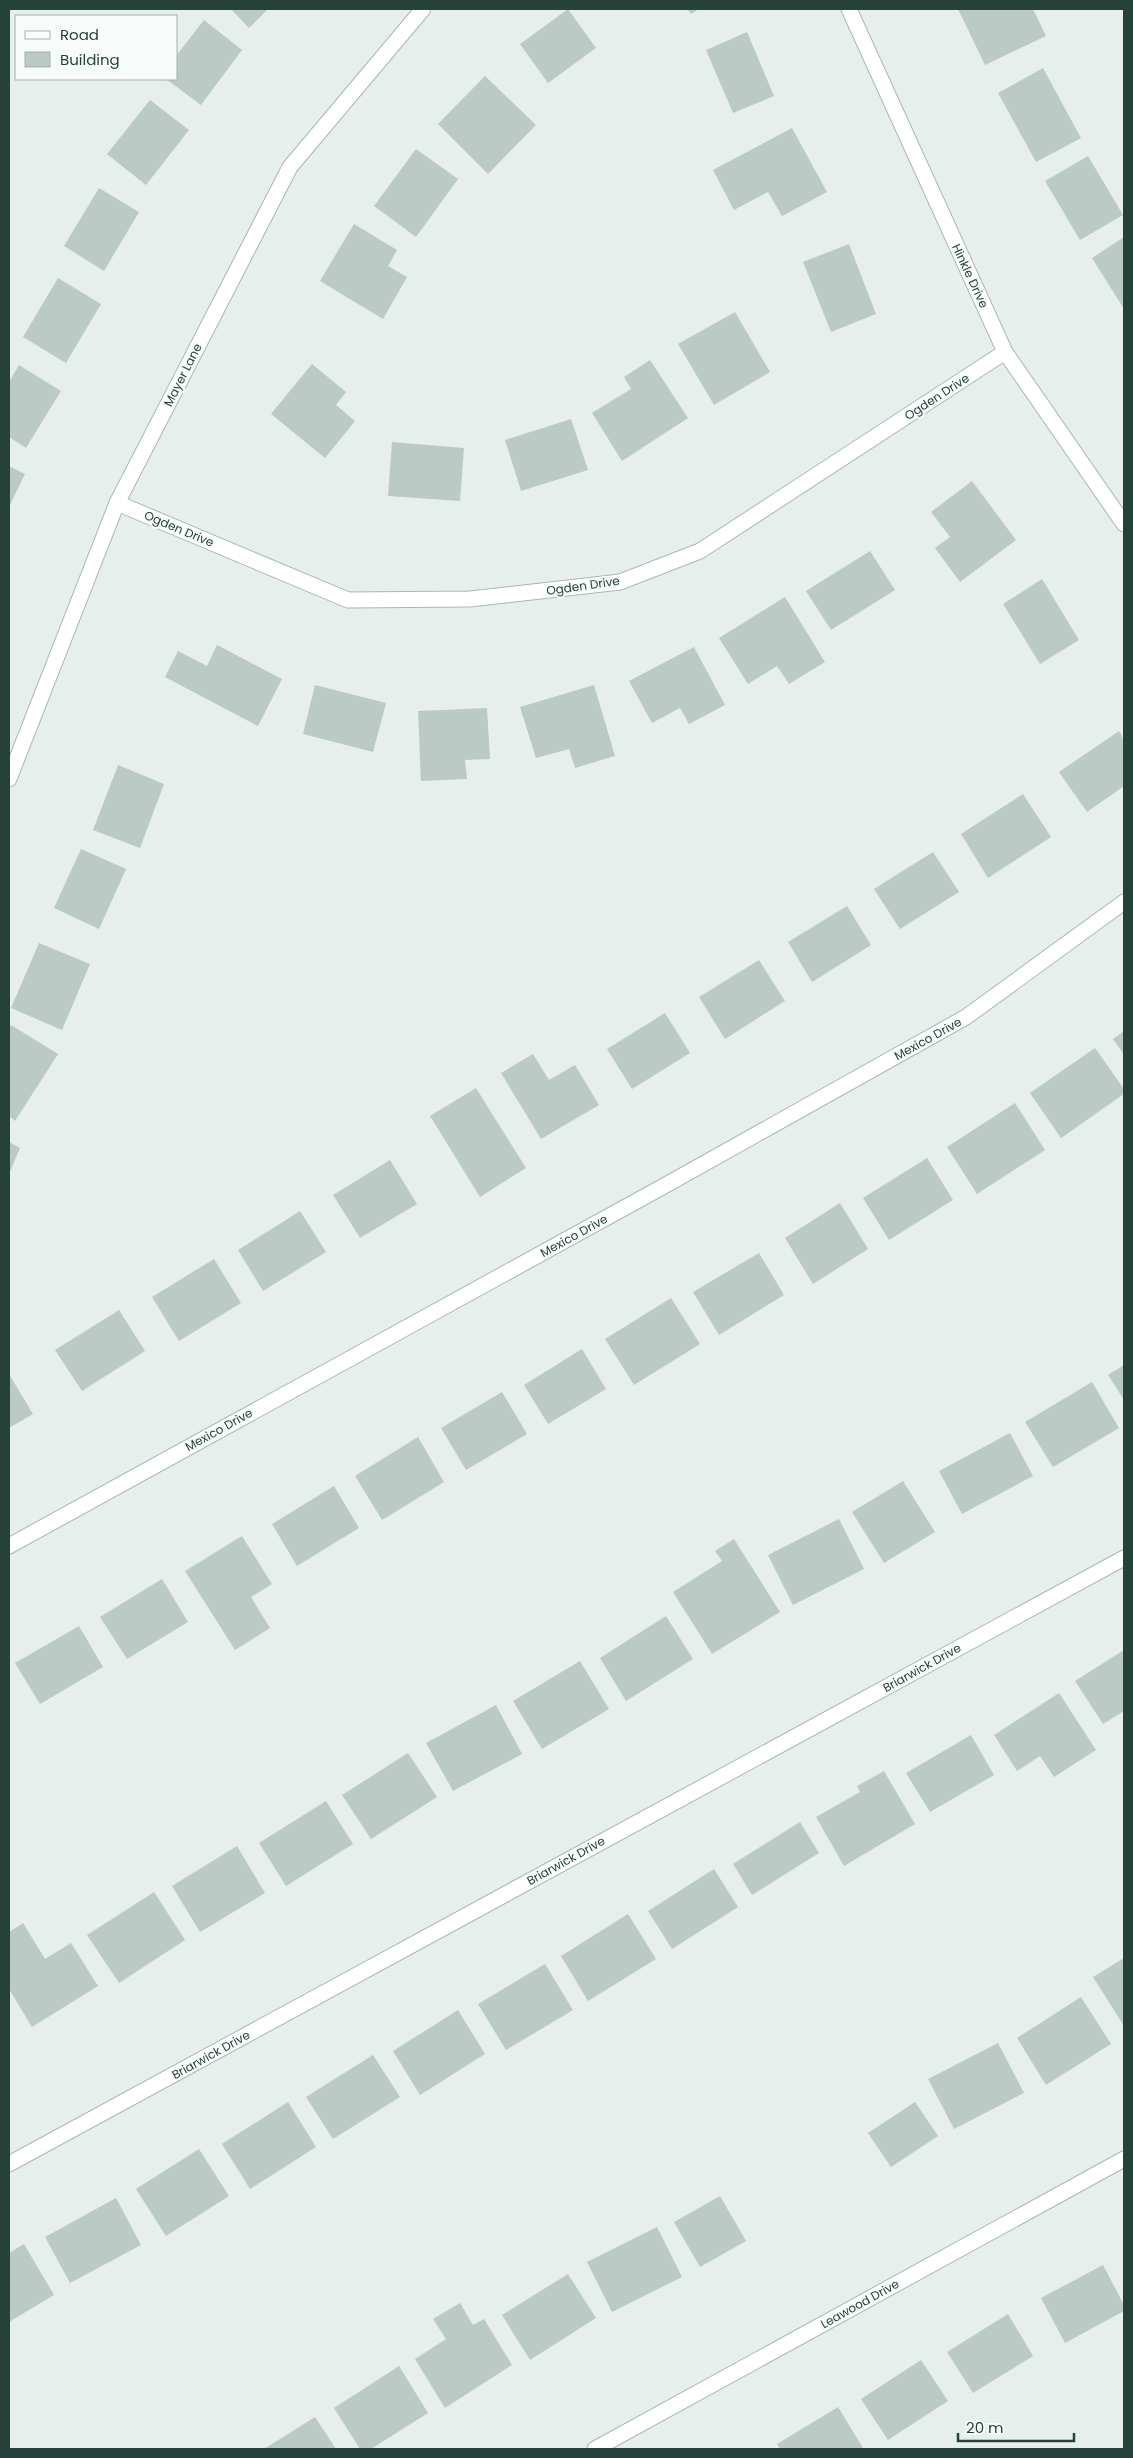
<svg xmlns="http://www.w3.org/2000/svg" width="1133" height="2458" viewBox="0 0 1133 2458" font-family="Poppins,sans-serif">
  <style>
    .building { fill: #bbcac4 }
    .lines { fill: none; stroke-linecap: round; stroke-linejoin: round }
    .minor-casing { stroke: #a8b8b2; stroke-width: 17 }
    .minor { stroke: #fff; stroke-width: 15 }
    .labels { text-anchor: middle; stroke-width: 4; stroke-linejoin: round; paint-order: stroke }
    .street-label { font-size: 12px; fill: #24423a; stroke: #f7fbf9 }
  </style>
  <rect width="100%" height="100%" fill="#e6efeb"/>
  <g class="building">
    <polygon points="231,9 268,9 249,28"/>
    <polygon points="568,9 596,48 548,83 520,44"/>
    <polygon points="687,9 699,9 691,14"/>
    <polygon points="958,9 1033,9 1046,36 985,65"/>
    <polygon points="204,20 242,50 201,105 166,79 176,79 176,56"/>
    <polygon points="747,32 774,96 733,113 706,50"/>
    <polygon points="1043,68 1081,138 1036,162 998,93"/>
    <polygon points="485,76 536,125 488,174 438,124"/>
    <polygon points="150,100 189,130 146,185 107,154"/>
    <polygon points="792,128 827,192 782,216 768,192 734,210 713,170"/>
    <polygon points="416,149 458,179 416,237 374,206"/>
    <polygon points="1088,156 1123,215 1080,240 1045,181"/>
    <polygon points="99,188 139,212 104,271 64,246"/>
    <polygon points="354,224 397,250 388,266 407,277 383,319 320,281"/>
    <polygon points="1124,237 1124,309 1092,258"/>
    <polygon points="849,244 876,314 831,332 803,262"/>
    <polygon points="58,278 101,304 66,363 23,337"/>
    <polygon points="735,312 770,372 714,405 678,344"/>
    <polygon points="650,360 688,418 622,461 592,413 631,389 624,377"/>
    <polygon points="312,364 346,392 336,405 355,421 325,458 271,414"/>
    <polygon points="19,365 61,391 26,448 9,437 9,382"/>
    <polygon points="571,419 588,470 521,491 505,440"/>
    <polygon points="392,442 464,448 460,501 388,496"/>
    <polygon points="9,466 25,474 9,507"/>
    <polygon points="972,481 1016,540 960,582 935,548 950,537 931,512"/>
    <polygon points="870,551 895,590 831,630 806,591"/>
    <polygon points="1042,579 1079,640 1040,664 1003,604"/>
    <polygon points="785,597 825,662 789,684 777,666 748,684 719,638"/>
    <polygon points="217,645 282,679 258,726 165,677 178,651 207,666"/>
    <polygon points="694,647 725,705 689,724 680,708 652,723 629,681"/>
    <polygon points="315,685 386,703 373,752 303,734"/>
    <polygon points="594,685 615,756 575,768 569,749 536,758 520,707"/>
    <polygon points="487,708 490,759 465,760 467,779 421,781 418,711"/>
    <polygon points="1119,731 1124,740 1124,786 1087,812 1059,772"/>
    <polygon points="118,765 164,784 140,848 93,830"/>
    <polygon points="1023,794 1051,837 988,878 961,834"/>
    <polygon points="81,849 126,869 99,929 54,908"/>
    <polygon points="933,852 959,892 900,929 874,889"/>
    <polygon points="847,906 871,945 812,982 788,942"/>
    <polygon points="39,943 90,964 62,1030 11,1008"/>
    <polygon points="759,960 785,1001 725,1039 699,997"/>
    <polygon points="665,1013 690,1053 632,1089 607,1049"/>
    <polygon points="11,1025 58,1054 15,1121 9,1116 9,1029"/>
    <polygon points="1124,1031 1124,1055 1113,1039"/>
    <polygon points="1095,1048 1124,1089 1124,1094 1061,1138 1030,1093"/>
    <polygon points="533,1054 549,1080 575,1065 599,1105 541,1139 501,1073"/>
    <polygon points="476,1088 526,1168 480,1197 430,1116"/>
    <polygon points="1015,1103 1045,1150 977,1194 947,1147"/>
    <polygon points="9,1142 20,1148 9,1174"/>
    <polygon points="927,1158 953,1200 889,1240 863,1198"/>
    <polygon points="390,1160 417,1204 360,1238 333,1195"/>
    <polygon points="840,1203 868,1249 813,1284 785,1238"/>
    <polygon points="300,1211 326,1252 263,1291 238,1250"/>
    <polygon points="759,1253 784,1295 719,1335 693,1292"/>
    <polygon points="214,1259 241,1303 179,1341 152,1297"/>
    <polygon points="671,1298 700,1344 634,1385 605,1339"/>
    <polygon points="119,1310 145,1351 82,1391 55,1350"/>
    <polygon points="582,1349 606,1389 548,1424 524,1385"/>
    <polygon points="1124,1365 1124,1400 1108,1375"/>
    <polygon points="9,1374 33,1414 9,1428"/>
    <polygon points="1092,1382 1119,1428 1053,1467 1025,1422"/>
    <polygon points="502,1392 527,1434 466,1470 441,1428"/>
    <polygon points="1010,1433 1033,1476 962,1514 939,1471"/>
    <polygon points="418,1437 444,1482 382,1520 355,1476"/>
    <polygon points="903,1481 935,1532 884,1563 852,1512"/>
    <polygon points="334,1486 359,1528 297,1566 272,1524"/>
    <polygon points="839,1519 864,1569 793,1605 768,1555"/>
    <polygon points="242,1536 272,1584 251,1597 270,1628 235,1650 185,1571"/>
    <polygon points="734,1539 780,1612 712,1654 673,1592 722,1561 715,1551"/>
    <polygon points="162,1579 188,1622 127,1659 100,1617"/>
    <polygon points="666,1616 693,1659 626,1701 600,1658"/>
    <polygon points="79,1626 103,1667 40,1704 15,1663"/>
    <polygon points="1124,1650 1124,1711 1103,1724 1075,1681"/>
    <polygon points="580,1661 609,1709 542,1749 513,1701"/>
    <polygon points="1059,1693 1096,1750 1054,1777 1040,1756 1017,1771 994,1735"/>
    <polygon points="496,1705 522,1754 453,1791 426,1743"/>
    <polygon points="971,1735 994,1775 930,1812 906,1773"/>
    <polygon points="408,1753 437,1797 371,1839 342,1795"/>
    <polygon points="884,1771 915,1824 844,1866 816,1817 860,1792 857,1786"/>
    <polygon points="326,1801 353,1844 286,1886 259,1843"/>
    <polygon points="800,1822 819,1853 752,1895 733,1864"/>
    <polygon points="237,1846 265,1893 200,1932 172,1886"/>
    <polygon points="714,1869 738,1907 672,1949 648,1911"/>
    <polygon points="154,1892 185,1940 119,1983 87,1935"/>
    <polygon points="628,1914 656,1959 588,2001 561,1956"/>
    <polygon points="23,1923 45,1959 71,1943 98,1986 32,2027 9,1989 9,1932"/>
    <polygon points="1124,1958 1124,2026 1093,1977"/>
    <polygon points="545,1964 573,2010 506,2050 478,2004"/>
    <polygon points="1081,1997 1111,2044 1046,2085 1017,2038"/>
    <polygon points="458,2010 485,2054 420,2095 393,2051"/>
    <polygon points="998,2043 1024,2093 954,2129 928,2079"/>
    <polygon points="373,2055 400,2097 333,2139 306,2097"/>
    <polygon points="288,2102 316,2147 250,2189 222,2144"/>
    <polygon points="915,2102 938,2136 891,2167 868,2133"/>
    <polygon points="199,2149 229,2196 166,2236 136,2189"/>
    <polygon points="720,2196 746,2241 700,2267 674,2222"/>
    <polygon points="116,2198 141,2245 70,2283 45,2237"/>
    <polygon points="657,2227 682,2277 612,2312 587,2262"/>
    <polygon points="24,2244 54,2295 9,2322 9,2253"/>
    <polygon points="1103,2265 1124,2305 1124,2311 1065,2343 1041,2298"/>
    <polygon points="568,2274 596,2318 530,2360 502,2315"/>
    <polygon points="460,2303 473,2325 484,2319 512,2365 445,2408 415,2359 446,2339 433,2319"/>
    <polygon points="1008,2314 1033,2356 973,2393 947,2352"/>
    <polygon points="921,2360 948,2401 888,2440 861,2399"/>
    <polygon points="399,2366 428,2413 371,2449 360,2449 334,2408"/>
    <polygon points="838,2407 863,2448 780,2449 777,2444"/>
    <polygon points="315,2417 336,2449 264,2449"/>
  </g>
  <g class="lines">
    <g class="minor-casing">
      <g id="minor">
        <polyline points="849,9 1005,352 1124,524"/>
        <polyline points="117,503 348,600 470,599 620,582 700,551 1005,352"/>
        <polyline points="9,779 117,503 290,167 423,9"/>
        <polyline points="9,1546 664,1186 966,1017 1124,902"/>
        <polyline points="9,2164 1124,1558"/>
        <polyline points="595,2449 1124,2159"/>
      </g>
    </g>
    <use href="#minor" class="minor"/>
  </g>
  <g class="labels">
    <g class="street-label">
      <text transform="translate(970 276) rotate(65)" y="4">Hinkle Drive</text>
      <text transform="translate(183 375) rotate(-63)" y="4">Mayer Lane</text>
      <text transform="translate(937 397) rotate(-33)" y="4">Ogden Drive</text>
      <text transform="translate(179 529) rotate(23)" y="4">Ogden Drive</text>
      <text transform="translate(583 586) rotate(-8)" y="4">Ogden Drive</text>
      <text transform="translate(928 1039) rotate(-29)" y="4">Mexico Drive</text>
      <text transform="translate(574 1236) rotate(-29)" y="4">Mexico Drive</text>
      <text transform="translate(219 1430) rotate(-29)" y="4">Mexico Drive</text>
      <text transform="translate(922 1668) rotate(-29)" y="4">Briarwick Drive</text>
      <text transform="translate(566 1861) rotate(-29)" y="4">Briarwick Drive</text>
      <text transform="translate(211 2055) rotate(-29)" y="4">Briarwick Drive</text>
      <text transform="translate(860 2304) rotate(-29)" y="4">Leawood Drive</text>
    </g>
  </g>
  <rect width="1133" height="2458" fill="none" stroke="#24423a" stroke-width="20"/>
  <rect x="15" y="15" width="162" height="65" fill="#f7fbf9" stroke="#a3b1ad"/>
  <rect x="25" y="31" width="25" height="8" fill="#ffffff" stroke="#a3b1ad"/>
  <text x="60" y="40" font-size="15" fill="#24423a">Road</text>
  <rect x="25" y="52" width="25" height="15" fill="#bbcac4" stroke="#a3b1ad"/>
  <text x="60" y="65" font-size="15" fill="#24423a">Building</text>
  <path d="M958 2433v8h116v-8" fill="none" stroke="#24423a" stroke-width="2.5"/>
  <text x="966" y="2433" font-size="15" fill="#24423a" stroke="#f7fbf9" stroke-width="4" paint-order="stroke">20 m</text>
</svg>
